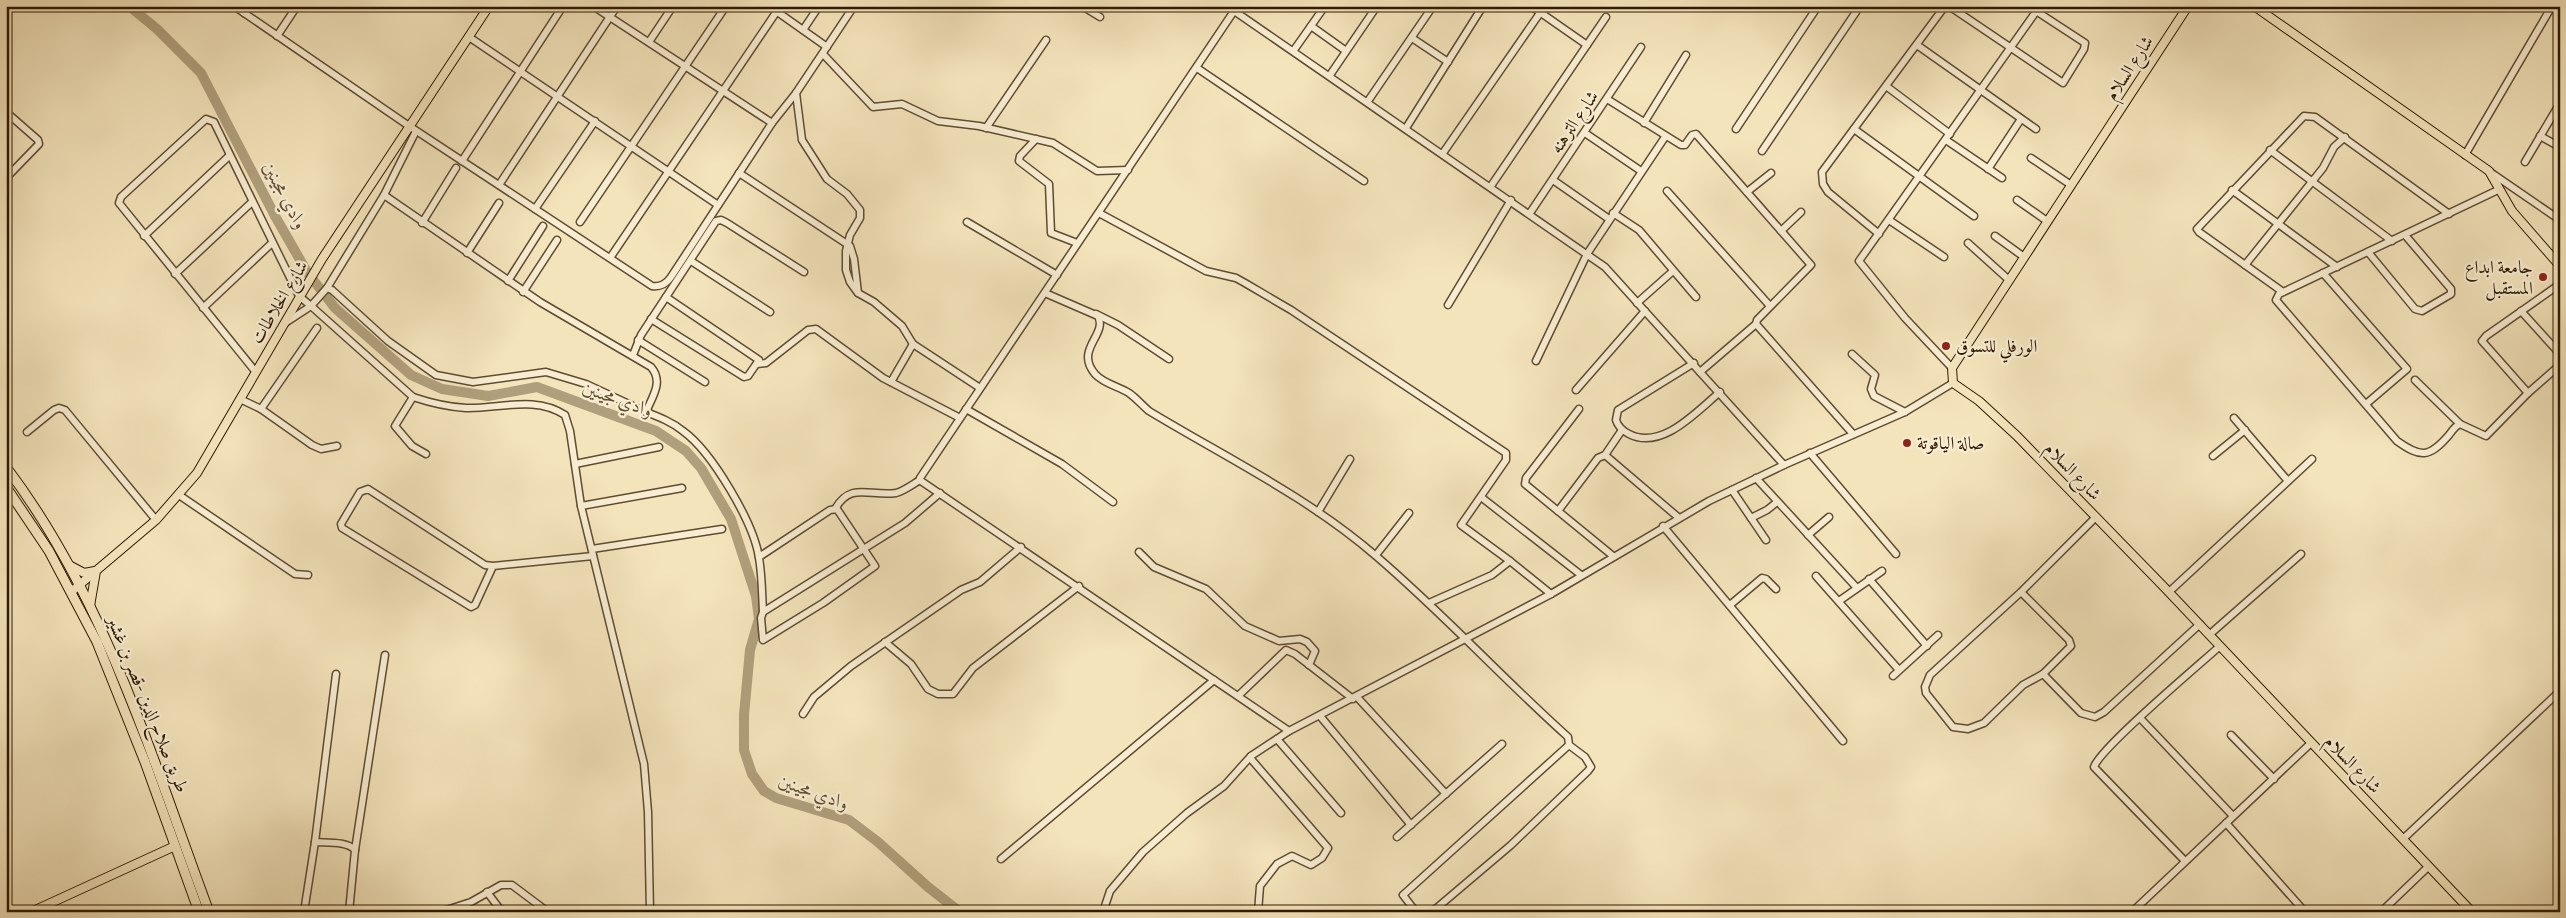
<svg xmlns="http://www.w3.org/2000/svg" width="2566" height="918" viewBox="0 0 2566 918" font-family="Alegreya,Amiri,serif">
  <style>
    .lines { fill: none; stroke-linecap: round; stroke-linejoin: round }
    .river { stroke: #b09f7c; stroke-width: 10 }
    .minor-casing { stroke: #5f4c2f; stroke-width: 9 }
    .major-casing { stroke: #2d1900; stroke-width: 10 }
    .highway-casing { stroke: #2d1900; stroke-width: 11 }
    .minor { stroke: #f8edd3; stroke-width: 6 }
    .major { stroke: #f4e4bc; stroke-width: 8 }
    .highway { stroke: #f4e4bc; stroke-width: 9 }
    .poi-dot { fill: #8f2418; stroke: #f8edd3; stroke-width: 2 }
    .labels { text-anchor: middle; stroke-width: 4.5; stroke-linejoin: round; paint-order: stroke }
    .street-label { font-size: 18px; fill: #2d1900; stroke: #f8edd3 }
    .poi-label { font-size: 18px; fill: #2d1900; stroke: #f8edd3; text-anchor: start }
    .water-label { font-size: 19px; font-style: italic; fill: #614f32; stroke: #f8edd3 }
  </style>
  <rect width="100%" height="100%" fill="#f4e4bc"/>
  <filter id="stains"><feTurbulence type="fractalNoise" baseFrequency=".004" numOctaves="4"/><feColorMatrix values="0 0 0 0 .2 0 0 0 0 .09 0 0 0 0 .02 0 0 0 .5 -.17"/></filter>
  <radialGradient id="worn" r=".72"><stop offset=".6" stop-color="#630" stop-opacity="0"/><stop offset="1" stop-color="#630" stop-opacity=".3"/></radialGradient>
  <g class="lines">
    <polyline class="river" points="129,6 157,29 201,73 275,216 307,272 335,308 411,375 442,389 488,396 537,387 656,431 686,451 701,468 731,519 756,596 759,619 750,650 744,715 744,750 752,774 764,791 776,798 849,820 878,842 928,887 960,912"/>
    <g class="minor-casing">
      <g id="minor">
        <path d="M 234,6 L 409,126 L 652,286 C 661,287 666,284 671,277 L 772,123 L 796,93 L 854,6"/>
        <polyline points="593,6 772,123"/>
        <polyline points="769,6 827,47"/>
        <polyline points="1082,6 1100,17"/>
        <polyline points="1227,6 1605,267 1784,465"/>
        <polyline points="1531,6 1587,45"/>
        <polyline points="1949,6 2063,83 2084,49 2085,43 2036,11"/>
        <polyline points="1234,11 920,478 921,481 1289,731 1551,594 1709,501 1784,465 1905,412 1953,383"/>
        <polyline points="244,13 249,6"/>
        <polyline points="1311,26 1346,51"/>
        <polyline points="803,30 819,6"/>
        <polyline points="277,36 297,6"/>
        <polyline points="469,37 718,205"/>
        <polyline points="1412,38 1448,62"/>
        <polyline points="649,42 673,6"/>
        <polyline points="1917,45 2036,129"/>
        <polyline points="1294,50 1325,6"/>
        <polyline points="823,54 873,107 902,104 938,121 979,126 1053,143 1097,171 1128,170"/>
        <polyline points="1197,68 1364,181"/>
        <polyline points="1330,75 1377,6"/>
        <polyline points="1886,86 1950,134"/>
        <polyline points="796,93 802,140 827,179 847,194 860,210 860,218 850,235 846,251 846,270 850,282 858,293 874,302 902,326 913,344 980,388"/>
        <polyline points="1607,99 1681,145 1685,145 1692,135 1696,134 1811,265 1757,320 1756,324 1700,372"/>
        <polyline points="1368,101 1433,6"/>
        <polyline points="6,112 38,140 39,144 6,178"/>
        <polyline points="1644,123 1686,55"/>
        <polyline points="986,128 1046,40"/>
        <polyline points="1406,128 1483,6"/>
        <polyline points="1736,129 1818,6"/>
        <polyline points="1854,129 1974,216"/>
        <path d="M 416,131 L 384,195 L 540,302 L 651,367 C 664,382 652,397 646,412 C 659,417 672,422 683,431 C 712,452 754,523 759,558 C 762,575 762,594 763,612 L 905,523 L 940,493"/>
        <polyline points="1585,133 1641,171"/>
        <polyline points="2540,136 2560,147"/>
        <polyline points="1036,139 1020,156 1019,161 1049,184 1051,233 1077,243"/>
        <polyline points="1946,140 2002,178"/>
        <polyline points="2270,150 2392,241"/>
        <polyline points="1762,151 1860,6"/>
        <polyline points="1443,153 1540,13"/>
        <polyline points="2465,155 2552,6"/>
        <polyline points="2031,158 2071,185"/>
        <polyline points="462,161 563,6"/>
        <polyline points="2525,162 2560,103"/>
        <polyline points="1988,169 2021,119"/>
        <polyline points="2490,172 2560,220"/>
        <polyline points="739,173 850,246 854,259 858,293"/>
        <polyline points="1553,180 1609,219"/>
        <polyline points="499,185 617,6"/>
        <polyline points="1491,186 1606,17"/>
        <polyline points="2232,190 2337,267"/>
        <path d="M 2498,190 L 2279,294 L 2276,300 L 2397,441 C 2421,458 2429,458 2449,435 C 2452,431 2455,426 2460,424 L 2486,436 L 2528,393"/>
        <polyline points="1667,191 1770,306"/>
        <polyline points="1747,192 1771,173"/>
        <polyline points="2017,200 2047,221"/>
        <polyline points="535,209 595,121"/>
        <polyline points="1099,213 1206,271 1236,278 1245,283 1291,310 1506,453 1506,460 1461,525 1510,561"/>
        <polyline points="1530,213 1641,47"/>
        <polyline points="1613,213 1639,230 1696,297"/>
        <polyline points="1889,220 1944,257"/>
        <polyline points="580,222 726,6"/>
        <polyline points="967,222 1057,275"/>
        <polyline points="422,223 456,168"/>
        <polyline points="1781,231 1801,212"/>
        <polyline points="1879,234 1828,192 1823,184 1822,172 1945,6"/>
        <polyline points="144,236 229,156"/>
        <polyline points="1995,236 2024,257"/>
        <polyline points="1968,243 2009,280"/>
        <polyline points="2368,252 2415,309 2422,311 2451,294 2451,289 2405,235"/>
        <polyline points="467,253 499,203"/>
        <polyline points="610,258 777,11"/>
        <polyline points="691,261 770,312"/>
        <polyline points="2245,265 2323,168 2334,147 2345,137"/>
        <polyline points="2323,273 2407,369 2366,404"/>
        <polyline points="175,274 252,202"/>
        <polyline points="508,281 543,226"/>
        <polyline points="2560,284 2486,336 2482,341 2528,393 2560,365"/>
        <polyline points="327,288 384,195"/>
        <polyline points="523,292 557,240"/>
        <polyline points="2283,292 2199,232 2197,229 2304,116 2315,117 2449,214"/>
        <path d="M 1045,293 L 1098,316 C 1108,335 1074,349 1095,374 C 1104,384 1118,386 1129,393 C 1136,398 1142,405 1149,411 C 1225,457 1308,497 1376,556 C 1443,613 1502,678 1568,737 L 1569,745 L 1585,757 L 1591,767 L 1588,771 L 1511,845 L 1432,912"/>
        <polyline points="1637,303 1673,271"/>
        <polyline points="1448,305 1511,200"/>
        <polyline points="203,308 272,243"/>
        <polyline points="2521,311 2560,354"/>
        <polyline points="1096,314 1118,325 1169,359"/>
        <polyline points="651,319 744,377 748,376 759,360 666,297"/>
        <path d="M 285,323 L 311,306 L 413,397 C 431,403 448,407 466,408 C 499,409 535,395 565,415 L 570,431 L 581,506 L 644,764 L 648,812 L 650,912"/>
        <polyline points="1756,324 1853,434"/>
        <polyline points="638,340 705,382"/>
        <polyline points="1852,354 1875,375 1871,389 1874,396 1905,412"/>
        <polyline points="633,355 641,335 716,221 721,220 727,223 804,272"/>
        <polyline points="1536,361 1587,254 1665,137"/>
        <path d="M 1694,363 L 1618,410 L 1616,420 C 1618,427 1623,431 1629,434 C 1662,451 1697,411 1720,392"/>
        <polyline points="757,364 766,363 808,330 816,329 883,378 960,418"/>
        <polyline points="1952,368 1905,318 1859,261 2040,6"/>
        <polyline points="255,371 119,203 121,197 206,119 214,122 299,296 311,306 327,288 332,290 388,341 436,375 473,382 546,372 586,384 646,412"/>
        <polyline points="2415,380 2460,424"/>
        <polyline points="891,382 913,344"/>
        <polyline points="1576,390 1645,311"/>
        <polyline points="413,397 395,426 412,446 426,454"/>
        <polyline points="240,399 261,409 312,445 321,449 337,446"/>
        <polyline points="261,409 317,328"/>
        <polyline points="966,409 1062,464 1113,502"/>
        <polyline points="1579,409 1526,478 1525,484 1613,556"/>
        <polyline points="2234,418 2288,481"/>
        <polyline points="27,432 54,410 59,408 65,410 156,520"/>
        <polyline points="1810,453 1896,554"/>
        <polyline points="1605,455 1679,518"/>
        <polyline points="2213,456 2245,430"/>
        <polyline points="575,464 659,447"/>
        <polyline points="1756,478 1857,588"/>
        <polyline points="1732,490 1766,540"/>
        <polyline points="179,495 295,574 308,575"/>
        <polyline points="1481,497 1581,575"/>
        <polyline points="581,506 682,488"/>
        <path d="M 835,509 C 851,481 870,497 896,493 C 904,491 913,484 920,480"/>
        <polyline points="1558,511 1598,458 1605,455 1622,430"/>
        <polyline points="1318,512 1350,459"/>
        <polyline points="1751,518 1767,510 1777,502"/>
        <polyline points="1663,526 1843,741"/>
        <polyline points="1808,535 1829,517"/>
        <polyline points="592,549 722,529"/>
        <polyline points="1139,552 1154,567 1206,589 1245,626 1279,641 1300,639 1307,642 1315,651 1309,665"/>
        <polyline points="1376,555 1409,513"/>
        <polyline points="759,557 830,510 837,509 875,566 823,603 763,640 761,618 763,612"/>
        <polyline points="493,566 475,605 471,607 342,528 341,524 360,492 368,489 485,565 493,566 593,556"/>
        <polyline points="1816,576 1899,670"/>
        <polyline points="1869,579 1927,646"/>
        <polyline points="2021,592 2069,640 2071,646 2043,674 2023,685 1984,723 1968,729 1953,727 1926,693 1925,687 1930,675 2021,592 2096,517"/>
        <polyline points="2169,592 2312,459"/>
        <polyline points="1839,601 1882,571"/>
        <polyline points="1429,603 1492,575 1510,561 1551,594"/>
        <polyline points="1730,605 1762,578 1766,579 1776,589"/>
        <polyline points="2209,635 2301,554"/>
        <polyline points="885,642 911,664 928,689 938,694 953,694 973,668 1079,586"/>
        <polyline points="2043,674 2081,713 2095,717 2104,712 2200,624"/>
        <polyline points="1893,676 1938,635"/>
        <polyline points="1238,696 1286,650 1295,654 1353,699"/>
        <polyline points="1357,697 1446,794"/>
        <polyline points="803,714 814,697 851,666 961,590 980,582 1021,547"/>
        <polyline points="1320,716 1411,825"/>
        <polyline points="2140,718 2233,816"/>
        <polyline points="2231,735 2274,779"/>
        <polyline points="1277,739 1341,813"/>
        <polyline points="2226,823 2305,912"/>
        <polyline points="1397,837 1502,744"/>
        <polyline points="2403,839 2560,691"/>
        <path d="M 315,842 C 327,843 347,841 355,850 L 349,912"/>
        <polyline points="355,850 385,655"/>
        <polyline points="1001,859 1214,680"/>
        <path d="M 2185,861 L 2094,767 C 2100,748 2199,665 2220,646"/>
        <polyline points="487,892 502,912"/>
        <polyline points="304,912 315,842 336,674"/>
        <polyline points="440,912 471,902 501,885 512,885 548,912"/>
        <polyline points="1103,912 1110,891 1143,852 1187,813 1224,786 1251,756"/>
        <polyline points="1258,912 1260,886 1277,864 1292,856 1311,865 1322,858 1328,848 1251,759 1251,756 1289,731"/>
        <polyline points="1416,912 1403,895 1569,745"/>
        <polyline points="2132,912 2311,743"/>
        <polyline points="2381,912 2429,866"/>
      </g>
    </g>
    <g class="major-casing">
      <g id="major">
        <polyline points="2188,6 1952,368 1953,383 1979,401 2017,436 2164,587 2472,912"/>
        <polyline points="2254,6 2489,171 2512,211 2560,266"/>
        <polyline points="69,565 84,573 95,571"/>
        <polyline points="71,592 156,520 197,473 322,259 489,6"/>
        <polyline points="90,606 96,571"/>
        <polyline points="31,912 175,846"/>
      </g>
    </g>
    <g class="highway-casing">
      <g id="highway">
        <path d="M 6,467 C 106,599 152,759 209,912"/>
        <polyline points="6,487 49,551 97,642 145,762 199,912"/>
      </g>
    </g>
    <use href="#minor" class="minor"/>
    <use href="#major" class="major"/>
    <use href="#highway" class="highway"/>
  </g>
  <g class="poi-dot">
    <circle cx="2543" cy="277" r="5"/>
    <circle cx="1946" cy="346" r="5"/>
    <circle cx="1907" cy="443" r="5"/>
  </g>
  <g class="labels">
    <g class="street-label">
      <text transform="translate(2129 68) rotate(-57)" y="6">شارع السلام</text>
      <text transform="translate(1574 122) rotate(-56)" y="6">شارع الترهنه</text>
      <text transform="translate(279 302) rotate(-59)" y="6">شارع الخلاطات</text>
      <text transform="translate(2073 471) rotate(46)" y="6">شارع السلام</text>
      <text transform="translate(148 704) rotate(68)" y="6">طريق صلاح الدين -قصر بن غشير</text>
      <text transform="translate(2353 764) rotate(46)" y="6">شارع السلام</text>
    </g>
    <g class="poi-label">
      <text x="2533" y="273" text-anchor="end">جامعة ابداع<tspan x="2533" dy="21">المستقبل</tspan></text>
      <text x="1956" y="352">الورفلي للتسوق</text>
      <text x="1917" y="449">صالة الياقوتة</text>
    </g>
    <g class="water-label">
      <text transform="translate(286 195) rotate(62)" y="7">وادي مجينين</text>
      <text transform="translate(618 398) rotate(20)" y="7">وادي مجينين</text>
      <text transform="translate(814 791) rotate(20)" y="7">وادي مجينين</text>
    </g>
  </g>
  <rect width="2566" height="918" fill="none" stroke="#f4e4bc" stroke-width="25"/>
  <rect x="8" y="8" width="2551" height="903" fill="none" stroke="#2d1900" stroke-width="2.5"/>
  <rect x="12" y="12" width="2541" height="893" fill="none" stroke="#2d1900"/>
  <rect width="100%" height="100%" filter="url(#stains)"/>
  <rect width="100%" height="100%" fill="url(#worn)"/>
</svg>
